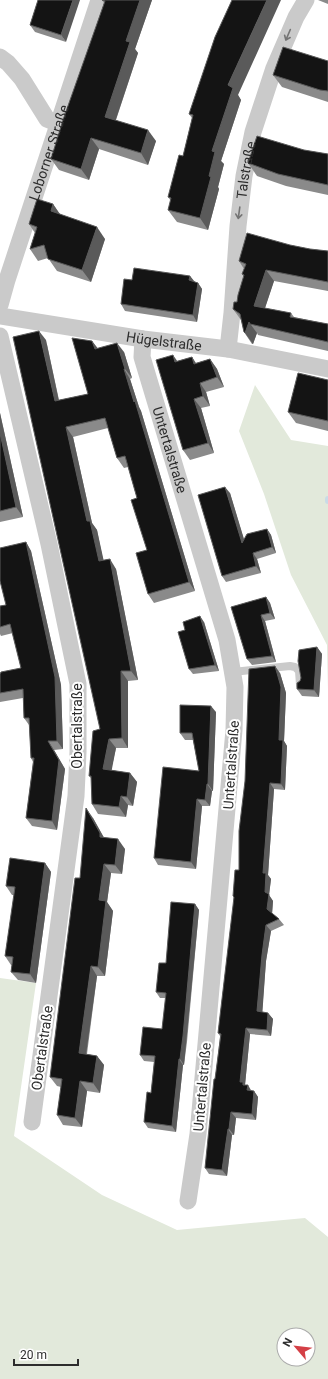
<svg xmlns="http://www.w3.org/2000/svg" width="328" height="1379" viewBox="0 0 328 1379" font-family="Roboto,sans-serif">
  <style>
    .green { fill: #e2e9db; fill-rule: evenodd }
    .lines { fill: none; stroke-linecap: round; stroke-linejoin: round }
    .stream { stroke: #c9dbe7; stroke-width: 6 }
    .service { stroke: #cacaca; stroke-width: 8 }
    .minor { stroke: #cacaca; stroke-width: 17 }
    .wall { fill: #8a8a8a }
    .shaded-wall { fill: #5a5a5a }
    .building { fill: #141414; stroke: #5a5a5a }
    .oneway { stroke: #747474 }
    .labels { text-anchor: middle; stroke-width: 4; stroke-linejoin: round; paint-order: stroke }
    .street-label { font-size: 14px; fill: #2d2d2d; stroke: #fff }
  </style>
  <rect width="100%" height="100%" fill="#fff"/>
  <g class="green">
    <polygon points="255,385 291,440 328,446 328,690 327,645 291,575 264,494 239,431"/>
    <path d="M 0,978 L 36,983 L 14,1136 L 102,1195 L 177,1230 L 305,1218 L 328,1237 L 328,1379 L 0,1379 ZM 284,1335 L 308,1335 L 308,1359 L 284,1359 Z"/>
  </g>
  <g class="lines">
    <polyline class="stream" points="328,499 328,501"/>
    <polyline class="service" points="233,672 290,666 295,667 299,671 300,685"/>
    <g class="minor">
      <polyline points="0,57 8,63 22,79 47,119 57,123"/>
      <path id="s1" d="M 0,305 L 7,280 L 99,0"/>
      <path id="s2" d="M 0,316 L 143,339 L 228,349 L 328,369"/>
      <polyline points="0,336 49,544 78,684 78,752 76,796 32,1122"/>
      <path id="s3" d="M 143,339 L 142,357 L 227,640 L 235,687 L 234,730 L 198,1134 L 188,1201"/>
      <path id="s4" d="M 228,349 L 232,313 L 238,226 L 244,176 L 253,132 L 274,68 L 296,17 L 306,0"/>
    </g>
  </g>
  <g class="wall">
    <polygon points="38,0 66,42 35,32 30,25"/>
    <polygon points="102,0 152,0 135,49 138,53 116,120 156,141 148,165 99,149 89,180 59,170 51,159 104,3"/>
    <polygon points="318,0 328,0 328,4"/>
    <polygon points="328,61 328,102 282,87 273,75"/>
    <polygon points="238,95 241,100 221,161 224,164 218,187 219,189 208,230 177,222 168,210 171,201 168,197 183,156 192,118 189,114"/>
    <polygon points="304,150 328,154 328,195 286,186 257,176 248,163"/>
    <polygon points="53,204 60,214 105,239 91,282 57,271 48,258 38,261 30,249 35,233 29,224"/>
    <polygon points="290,245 310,249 328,251 328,291 274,281 265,308 291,313 294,317 328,324 328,351 258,335 257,333 253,344 252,344 244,332 241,320 233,309 237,302 244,277 242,274 244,269 239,261"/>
    <polygon points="190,276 194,282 198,283 202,289 197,322 125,311 121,304 132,280"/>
    <polygon points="46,340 59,400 88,394 92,341 98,349 124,352 132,378 130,379 139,407 141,411 195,591 154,603 148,594 147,550 137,498 128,467 124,468 117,458 108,428 73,437 92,523 97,530 103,560 116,569 138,680 128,681 128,748 116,748 111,770 130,773 137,782 133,806 128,805 126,817 98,814 92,804 91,778 89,776 100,729"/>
    <polygon points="192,357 196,363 210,359 217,369 224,387 206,392 210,406 201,408 214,453 190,460 183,450 177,361"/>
    <polygon points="328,380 328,431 296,423 288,412"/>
    <polygon points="0,413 23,517 0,522"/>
    <polygon points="230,493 244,540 267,529 271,535 276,553 257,559 261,573 226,582 222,576"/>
    <polygon points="26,542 31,551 61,685 63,749 54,750 65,769 57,830 32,826 26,818 33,762 31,758 29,725 24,718 23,698 0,702 0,674 21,668 13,633 1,636 0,634 0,606 6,605"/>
    <polygon points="266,597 270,603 275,619 265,621 276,662 252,665 247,659"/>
    <polygon points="204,622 219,671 193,674 189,669 185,630"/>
    <polygon points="317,647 322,654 319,697 302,696 297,689 300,681"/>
    <polygon points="280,673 286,693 284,741 287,746 285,790 274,789 268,875 271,879 269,895 273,901 272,913 279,919 284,925 271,931 266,961 262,1012 268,1013 273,1019 271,1036 250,1034 245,1085 251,1091 254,1091 258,1097 256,1120 236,1118 234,1135 232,1135 227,1176 209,1174 205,1168 220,1036 218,1033 234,898 233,896 239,870"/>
    <polygon points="216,712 213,791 212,791 210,806 202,806 196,869 158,865 154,858 199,771 193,740 185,740 180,733"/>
    <polygon points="93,818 104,838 125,849 122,874 111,873 107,902 113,911 105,976 97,976 87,1054 97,1056 104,1065 100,1093 87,1091 82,1127 63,1125 57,1115 61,1087 57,1086 50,1077 80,878"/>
    <polygon points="45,863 51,872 36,983 18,980 11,972 12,965 11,965 5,956 14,895 12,895 6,886"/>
    <polygon points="195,904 199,910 187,1042 184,1065 183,1065 176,1132 148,1128 144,1122 151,1093 154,1062 144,1061 140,1055 162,1029 166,998 160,998 156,992 166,963"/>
  </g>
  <g class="shaded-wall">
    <polygon points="73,0 80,0 66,42 61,35"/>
    <polygon points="140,0 152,0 135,49 138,53 113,128 105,117 126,41"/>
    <polygon points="267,0 281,0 238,95 241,100 221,161 224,164 218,187 219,189 208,230 200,218 209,176 212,151 228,85"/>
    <polygon points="148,130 156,141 148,165 141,153"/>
    <polygon points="91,138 99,149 89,180 81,169"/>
    <polygon points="53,204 61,216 51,211"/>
    <polygon points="97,227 105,239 91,282 82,270"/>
    <polygon points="266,270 274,281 262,317 254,306"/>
    <polygon points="190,276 195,282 189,280"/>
    <polygon points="198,283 202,289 197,322 193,315"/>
    <polygon points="249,322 257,333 253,344 245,333"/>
    <polygon points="39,331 46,340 61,411 55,401"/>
    <polygon points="92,341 99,350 95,349"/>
    <polygon points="117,343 124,352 132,378 125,369"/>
    <polygon points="173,355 180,365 175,362"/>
    <polygon points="192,357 198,367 194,364"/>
    <polygon points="210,359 217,369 224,387 217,377"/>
    <polygon points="124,369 130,379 139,407 141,411 195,591 189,582"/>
    <polygon points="200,383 206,392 210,406 203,396"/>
    <polygon points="194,399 201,408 214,453 208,443"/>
    <polygon points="0,413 23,517 16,507 0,433"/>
    <polygon points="66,427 73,437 92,523 97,530 106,571 99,561 87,521"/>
    <polygon points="225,487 230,493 247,549 242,543"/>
    <polygon points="267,529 271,535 276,553 272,547"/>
    <polygon points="26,542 31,551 61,685 63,749 57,741"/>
    <polygon points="253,553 257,559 261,573 256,566"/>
    <polygon points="110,559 116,569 138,680 131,671"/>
    <polygon points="266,597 270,603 275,619 270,613"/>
    <polygon points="261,615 265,621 276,662 272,656"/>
    <polygon points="200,616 204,622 219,671 215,665"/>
    <polygon points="317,647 322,654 319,697 314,690"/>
    <polygon points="275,666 280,673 286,693 284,741 287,746 285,790 281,784"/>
    <polygon points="121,671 128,681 128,748 122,738"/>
    <polygon points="211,706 216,712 213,791 208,784"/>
    <polygon points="109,739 116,748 110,779 103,769"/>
    <polygon points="48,741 54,750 65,769 57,830 52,821"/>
    <polygon points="130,773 137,782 133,806 127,797"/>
    <polygon points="270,783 274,789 268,875 271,879 269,895 273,901 272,915 267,909 263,873"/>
    <polygon points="207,784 212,791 210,806 205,800"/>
    <polygon points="121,796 128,805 126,817 119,807"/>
    <polygon points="197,799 202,806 196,869 191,862"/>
    <polygon points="86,808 93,818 107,843 100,837"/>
    <polygon points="118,839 125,849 122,874 115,865"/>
    <polygon points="45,863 51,872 36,983 30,974"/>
    <polygon points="104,864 111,873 107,902 113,911 105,976 98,967 99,900"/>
    <polygon points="195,904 199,910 184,1065 180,1059"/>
    <polygon points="266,925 271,931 266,961 262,1018 257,1011 262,955"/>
    <polygon points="91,966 97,976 85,1062 79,1053"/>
    <polygon points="268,1013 273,1019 271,1036 267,1030"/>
    <polygon points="246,1028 250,1034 245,1085 248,1085 252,1092 251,1096 240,1082"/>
    <polygon points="97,1056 104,1065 100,1093 93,1083"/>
    <polygon points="179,1059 183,1065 176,1132 172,1126"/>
    <polygon points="80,1081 87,1091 82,1127 75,1118"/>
    <polygon points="254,1091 258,1097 256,1120 252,1114"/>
    <polygon points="231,1112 236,1118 234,1135 229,1129"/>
    <polygon points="228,1129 232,1135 227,1176 222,1170"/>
  </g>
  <g class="building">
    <polygon points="38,0 73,0 61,35 30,25"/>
    <polygon points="102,0 140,0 126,41 130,42 105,117 148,130 141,153 91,138 81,169 51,159 63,120 105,1"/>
    <polygon points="232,0 267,0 228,85 233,88 212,151 215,152 209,176 211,177 200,218 168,210 171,198 168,197 179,155 183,156 193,115 189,114 215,37"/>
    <polygon points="283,47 328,61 328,91 320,90 273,75"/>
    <polygon points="257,136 304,150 328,154 328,185 278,174 248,163"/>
    <polygon points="37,199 53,204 51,211 97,227 82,270 48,259 44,245 30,249 37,227 29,224"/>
    <polygon points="247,233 290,245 310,249 328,251 328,282 266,270 254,306 291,313 290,317 328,324 328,342 250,324 249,322 245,333 244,332 240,314 233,309 234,302 237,302 238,295 244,275 242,274 246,264 239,261"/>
    <polygon points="134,268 190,276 189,280 198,283 193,315 121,304 124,279 132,280"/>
    <polygon points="39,331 55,401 88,394 72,338 92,341 95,349 117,343 125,369 124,369 134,402 135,401 189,582 148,594 136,553 147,550 131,500 137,498 125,456 117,458 105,418 66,427 87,521 90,521 99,561 110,559 131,671 121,671 122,738 109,739 103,769 130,773 127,797 121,796 119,807 92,804 91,776 89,776 93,731 100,729 13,337"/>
    <polygon points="173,355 175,362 192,357 194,364 210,359 217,377 200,383 203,396 194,399 208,443 183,450 156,360"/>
    <polygon points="298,373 328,380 328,421 288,412"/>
    <polygon points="0,433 16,507 0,511"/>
    <polygon points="225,487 242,543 247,534 267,529 272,547 253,553 256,566 222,576 198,495"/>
    <polygon points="26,542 55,677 57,741 48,741 59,760 52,821 26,818 34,758 31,758 29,718 24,718 23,689 0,693 0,674 1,672 21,668 10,624 0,627 0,606 6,605 0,581 0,548"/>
    <polygon points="266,597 270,613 261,615 272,656 247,659 231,607"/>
    <polygon points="200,616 215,665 189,669 178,632 185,630 183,622"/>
    <polygon points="317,647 314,690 297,689 297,683 300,681 301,678 298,661 299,650"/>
    <polygon points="275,666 281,687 279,740 283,740 281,784 270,783 263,873 266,873 265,892 269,894 267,909 279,919 266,925 262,955 257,1011 268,1013 267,1030 246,1028 240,1082 243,1082 243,1085 248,1085 247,1090 254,1091 252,1114 231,1112 229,1129 228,1129 222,1170 205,1168 214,1079 215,1079 221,1034 218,1033 234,897 233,896 235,870 239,870 239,831 245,781 249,669"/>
    <polygon points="180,705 211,706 208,784 207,784 205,800 197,799 191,862 154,858 163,767 199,771 192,733 180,733"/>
    <polygon points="86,808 100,833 100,837 118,839 115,865 104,864 99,900 106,901 98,967 91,966 79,1053 97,1056 93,1083 80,1081 75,1118 57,1115 62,1079 50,1077 75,878 80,878"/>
    <polygon points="10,858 45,863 30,974 11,972 13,957 5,956 15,887 6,886"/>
    <polygon points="171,902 195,904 183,1036 180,1059 179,1059 172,1126 144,1122 147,1092 151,1093 155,1056 140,1055 143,1027 162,1029 166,993 156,992 159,963 166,963"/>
  </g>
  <defs><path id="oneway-shaft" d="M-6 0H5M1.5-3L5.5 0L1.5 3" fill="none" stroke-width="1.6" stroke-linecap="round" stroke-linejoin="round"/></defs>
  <g class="oneway">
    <use href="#oneway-shaft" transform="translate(288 35) rotate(113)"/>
    <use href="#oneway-shaft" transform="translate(239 213) rotate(98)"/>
  </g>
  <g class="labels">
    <g class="street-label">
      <text dy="5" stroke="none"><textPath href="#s1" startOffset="160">Loborner Straße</textPath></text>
      <text dy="5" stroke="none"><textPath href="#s4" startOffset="180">Talstraße</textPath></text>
      <text dy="5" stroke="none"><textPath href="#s2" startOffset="166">Hügelstraße</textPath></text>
      <text dy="5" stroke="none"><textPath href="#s3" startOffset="115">Untertalstraße</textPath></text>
      <text transform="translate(77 726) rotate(-90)" y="5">Obertalstraße</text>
      <text transform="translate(231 765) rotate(-86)" y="5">Untertalstraße</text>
      <text transform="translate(42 1048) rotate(-82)" y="5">Obertalstraße</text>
      <text transform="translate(202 1087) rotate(-85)" y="5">Untertalstraße</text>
    </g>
  </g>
  <g transform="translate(296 1347) rotate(298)"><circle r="19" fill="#ffffff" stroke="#ababab"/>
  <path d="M0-3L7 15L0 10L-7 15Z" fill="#d43f46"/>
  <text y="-6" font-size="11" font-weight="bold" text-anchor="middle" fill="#2d2d2d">N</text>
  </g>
  <path d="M14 1359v6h64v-6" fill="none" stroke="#2d2d2d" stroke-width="2"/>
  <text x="20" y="1359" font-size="12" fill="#2d2d2d" stroke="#ffffff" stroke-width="3" paint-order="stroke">20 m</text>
</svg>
